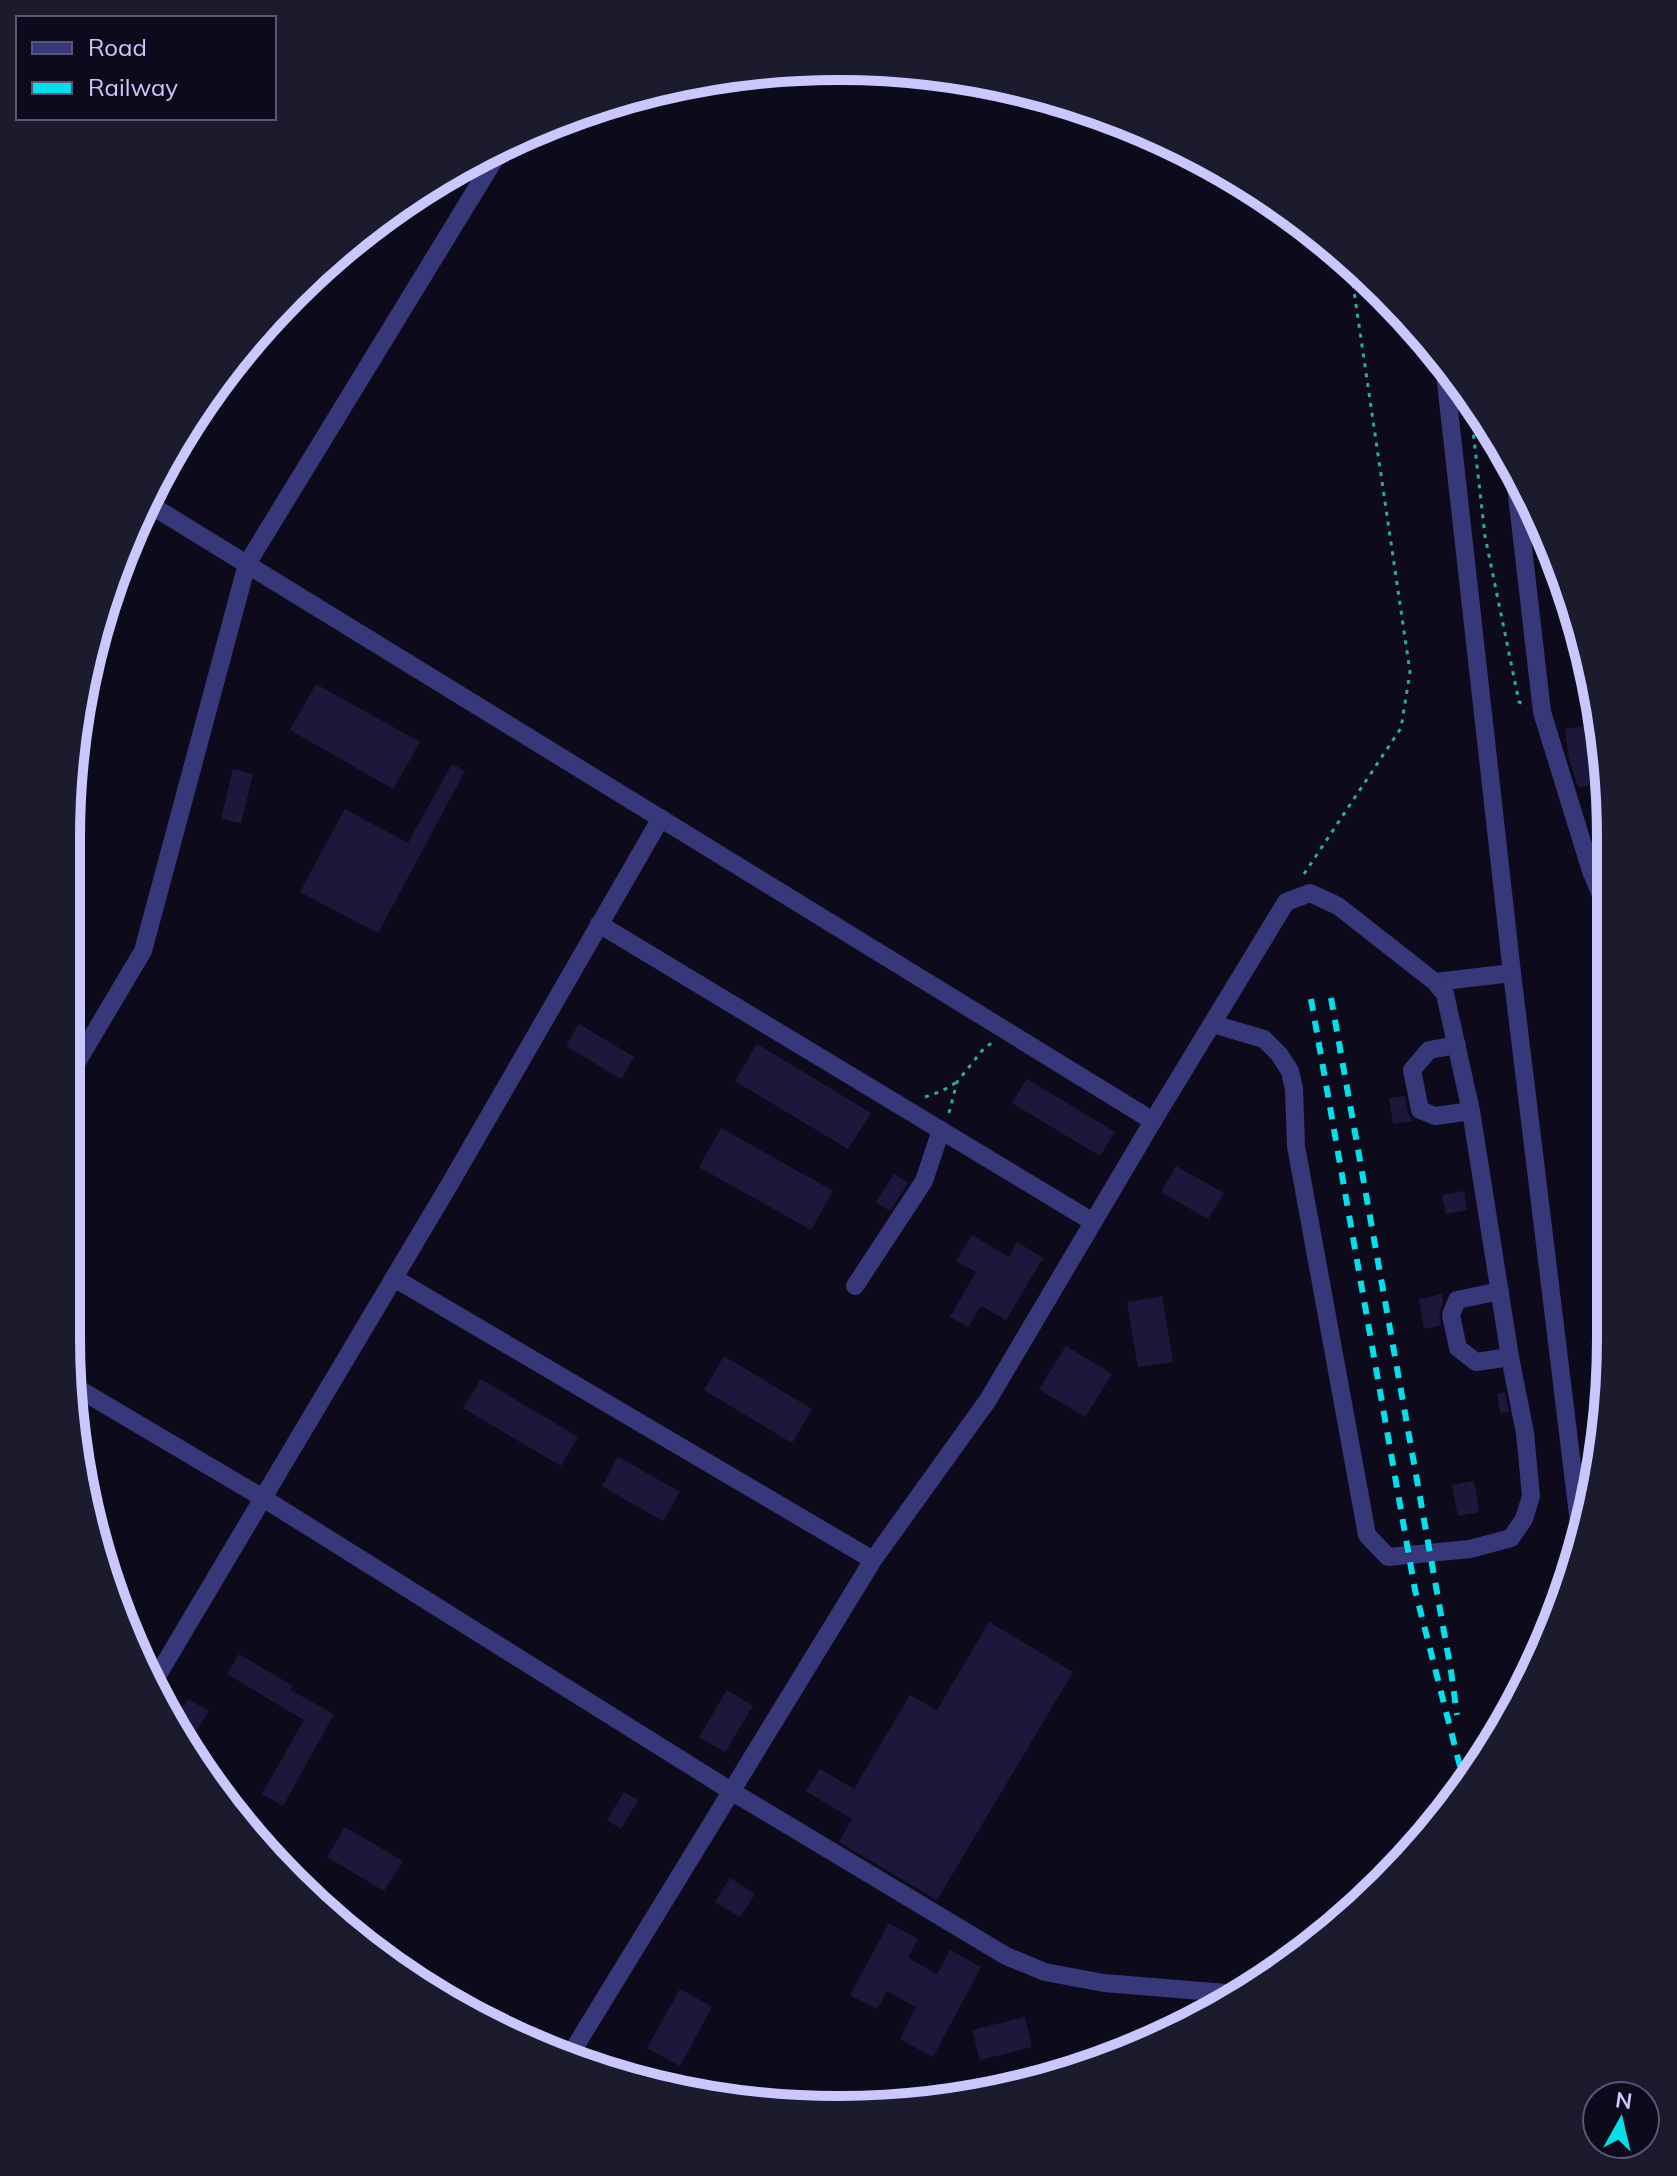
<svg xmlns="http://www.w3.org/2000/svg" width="1677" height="2176" viewBox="0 0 1677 2176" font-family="Mulish,sans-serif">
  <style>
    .building { fill: #1d183b }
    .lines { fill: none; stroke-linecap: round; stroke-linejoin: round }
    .path { stroke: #2fa99c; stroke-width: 3; stroke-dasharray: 4 6; stroke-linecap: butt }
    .minor { stroke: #373879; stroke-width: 18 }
    .rail { stroke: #05dfea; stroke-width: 6; stroke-dasharray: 12 10; stroke-linecap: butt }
    .rim { fill: none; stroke: #cac6fe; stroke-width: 10 }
  </style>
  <rect width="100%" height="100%" fill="#0d0b1b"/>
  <g class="building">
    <polygon points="316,684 420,742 393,789 290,730"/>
    <polygon points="1586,726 1593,785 1578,787 1569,759 1565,729"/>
    <polygon points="452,764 465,771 378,933 300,892 345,809 408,843"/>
    <polygon points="233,769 253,774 241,823 221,819"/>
    <polygon points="579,1024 634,1057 621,1079 566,1046"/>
    <polygon points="757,1044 871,1113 848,1149 735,1081"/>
    <polygon points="1027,1079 1115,1132 1100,1156 1012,1103"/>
    <polygon points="1405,1096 1408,1113 1413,1121 1393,1124 1389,1098"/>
    <polygon points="721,1128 833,1191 811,1230 699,1167"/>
    <polygon points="1176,1166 1224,1193 1208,1219 1161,1192"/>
    <polygon points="894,1174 908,1183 890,1211 876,1202"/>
    <polygon points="1464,1191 1467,1210 1446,1214 1442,1195"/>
    <polygon points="972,1235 1009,1257 1017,1242 1043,1258 1006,1320 981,1306 968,1327 950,1317 976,1272 956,1261"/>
    <polygon points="1442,1294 1443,1302 1439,1317 1441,1325 1424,1329 1419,1299"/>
    <polygon points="1162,1296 1173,1362 1138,1367 1127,1302"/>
    <polygon points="1066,1346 1112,1374 1085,1417 1039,1389"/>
    <polygon points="724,1356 812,1409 792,1443 704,1390"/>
    <polygon points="481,1379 578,1437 561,1466 463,1408"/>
    <polygon points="1505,1392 1509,1412 1500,1413 1497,1394"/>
    <polygon points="618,1457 680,1492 663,1521 602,1486"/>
    <polygon points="1474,1481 1479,1512 1458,1516 1452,1485"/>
    <polygon points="989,1622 1073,1672 937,1900 839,1842 852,1819 806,1791 820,1769 854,1789 910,1695 937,1710"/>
    <polygon points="239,1654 293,1686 290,1690 334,1714 283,1806 262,1794 304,1720 227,1674"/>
    <polygon points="727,1690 753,1706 725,1752 699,1737"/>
    <polygon points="188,1699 209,1711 196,1732 176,1719"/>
    <polygon points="624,1792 638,1800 621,1829 607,1820"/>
    <polygon points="345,1827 403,1861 384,1891 327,1857"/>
    <polygon points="730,1878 755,1894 740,1917 715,1902"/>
    <polygon points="889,1923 918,1939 908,1958 937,1974 950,1950 981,1967 933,2057 900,2039 916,2007 887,1991 877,2009 850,1995"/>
    <polygon points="680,1989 712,2007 680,2066 647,2048"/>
    <polygon points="1025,2017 1032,2047 980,2060 972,2030"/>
  </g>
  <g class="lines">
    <g class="path">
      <polyline points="1469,395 1485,536 1519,702 1524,704"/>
      <polyline points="1304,874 1401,728 1410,672 1350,264"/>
      <polyline points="925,1097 942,1091 957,1082"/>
      <polyline points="949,1113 957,1082 985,1047 992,1043"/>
    </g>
    <g class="minor">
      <polyline points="1444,365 1512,973 1580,1531"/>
      <polyline points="1515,478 1542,712 1591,871 1604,902"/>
      <polyline points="144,501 1153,1121"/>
      <polyline points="599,924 1093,1222"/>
      <polyline points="1435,982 1512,973"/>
      <polyline points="1604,1032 1602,1016 1604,994"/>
      <polyline points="1457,1045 1429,1050 1412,1070 1420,1110 1435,1116 1471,1111"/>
      <polyline points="67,1079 143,951 247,564 502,147"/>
      <polyline points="394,1278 873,1560"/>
      <polyline points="855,1286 924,1181 941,1130"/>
      <polyline points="1500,1291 1457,1300 1451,1315 1458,1348 1476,1362 1510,1357"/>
      <polyline points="72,1385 263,1498 731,1791 1006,1956 1045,1972 1104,1983 1226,1993 1235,1996"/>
      <polyline points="153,1683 451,1182 661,818"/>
      <polyline points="570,2055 873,1560 988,1400 1153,1121 1286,902 1310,893 1338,906 1435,982 1445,994 1471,1111 1510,1357 1525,1433 1531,1496 1524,1519 1511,1538 1470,1549 1388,1557 1367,1535 1296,1146 1294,1089 1290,1071 1279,1054 1264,1039 1213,1024"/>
    </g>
    <g class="rail">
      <polyline points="1331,998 1451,1671 1457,1715"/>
      <polyline points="1311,999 1415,1590 1465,1786"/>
    </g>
  </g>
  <path d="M0 0H1677V2176H0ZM838 80H839A758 758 0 0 1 1597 838V1338A758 758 0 0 1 839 2096H838A758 758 0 0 1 80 1338V838A758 758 0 0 1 838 80Z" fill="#1c1a2d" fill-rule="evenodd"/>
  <path class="rim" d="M838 80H839A758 758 0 0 1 1597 838V1338A758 758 0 0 1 839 2096H838A758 758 0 0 1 80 1338V838A758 758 0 0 1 838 80Z"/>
  <rect x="16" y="16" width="260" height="104" fill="#0d0b1b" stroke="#595676" stroke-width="2"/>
  <rect x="32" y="42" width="40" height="12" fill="#373879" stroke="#595676" stroke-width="2"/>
  <text x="88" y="56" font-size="24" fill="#cac6fe">Road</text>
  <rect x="32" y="82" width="40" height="12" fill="#05dfea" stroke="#595676" stroke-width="2"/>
  <text x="88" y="96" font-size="24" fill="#cac6fe">Railway</text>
  <g transform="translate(1621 2120) rotate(8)"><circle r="38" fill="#0d0b1b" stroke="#595676" stroke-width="2"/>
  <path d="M0-6L14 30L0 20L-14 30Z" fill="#05dfea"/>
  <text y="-12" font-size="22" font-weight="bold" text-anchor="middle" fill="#cac6fe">N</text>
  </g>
</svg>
